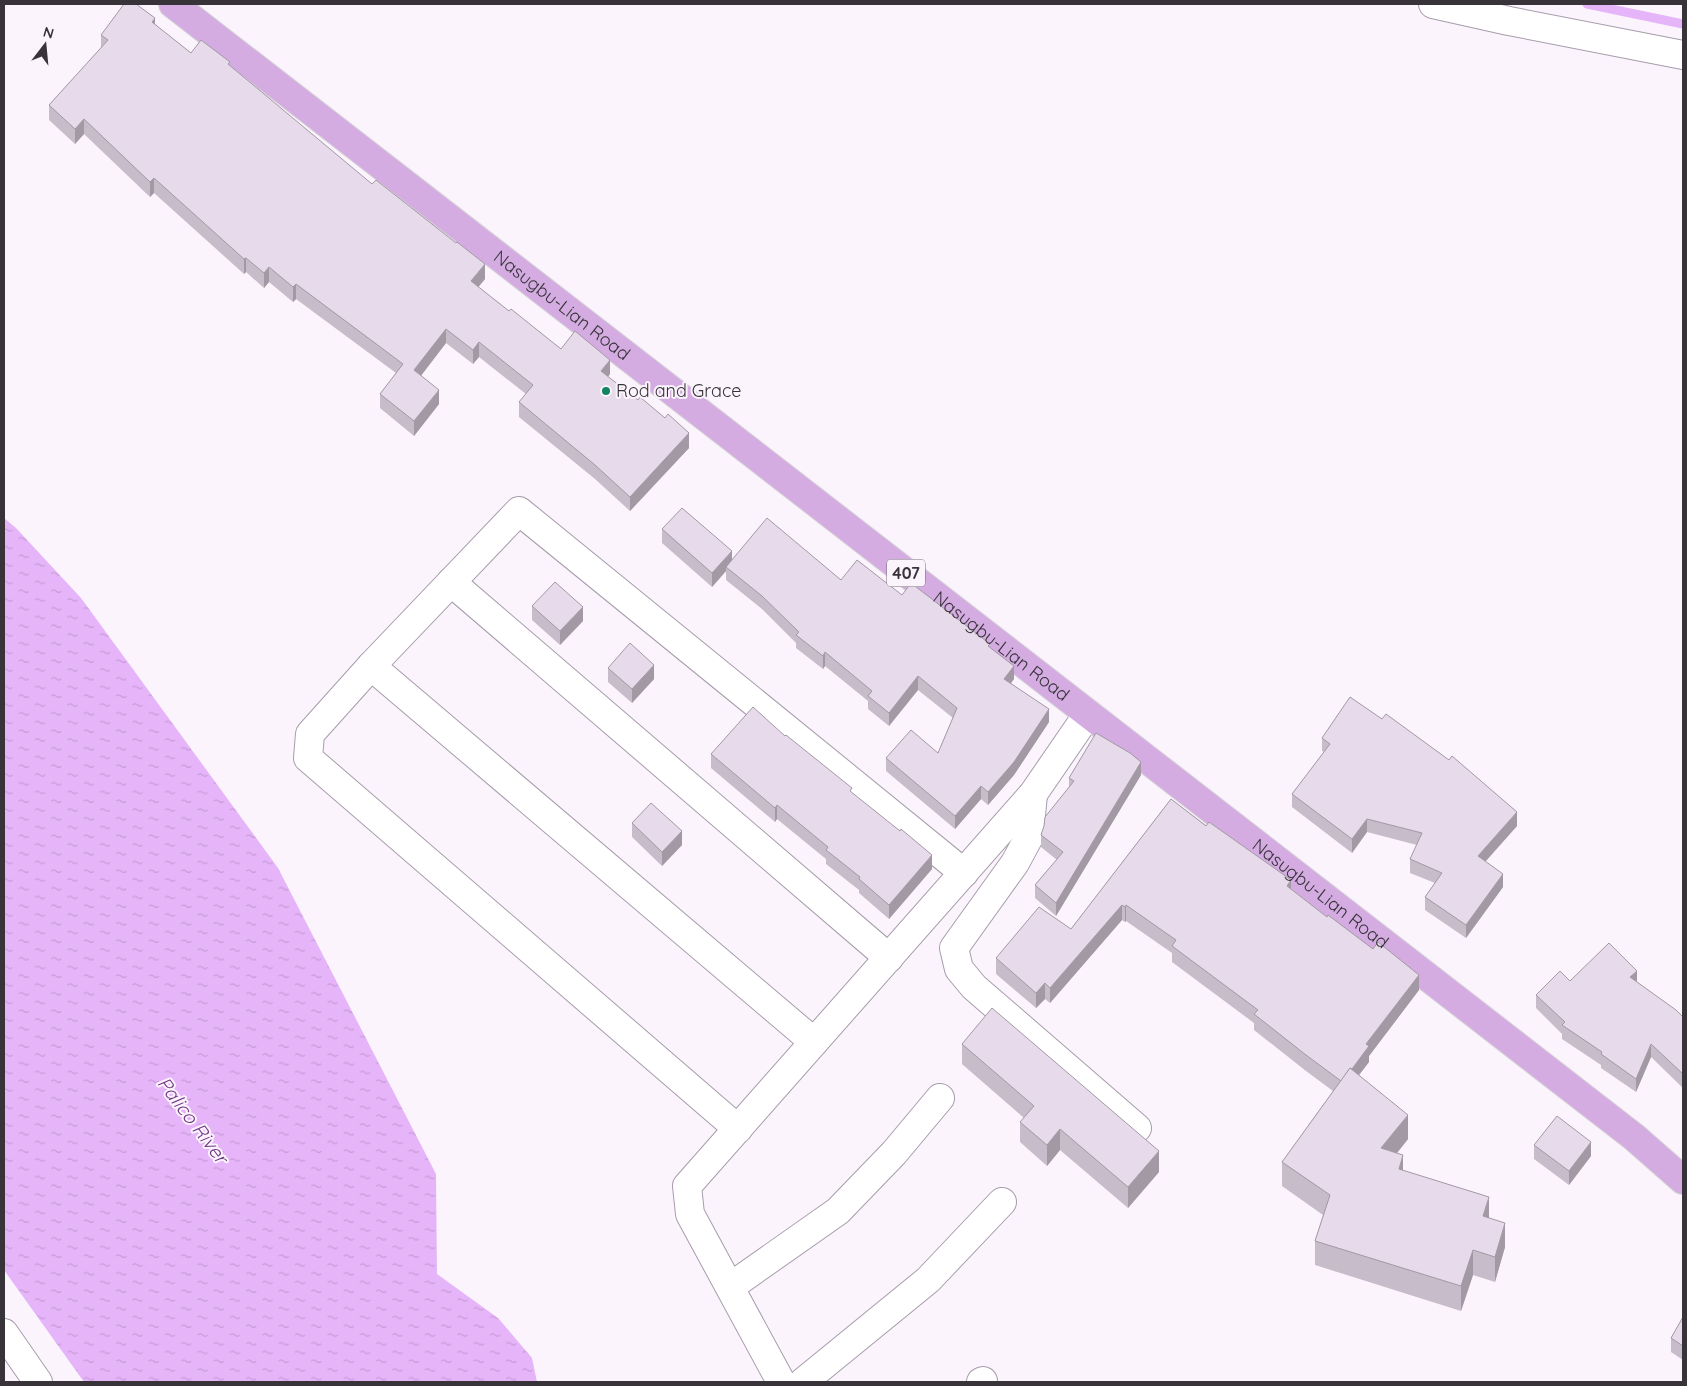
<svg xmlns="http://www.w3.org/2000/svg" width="1687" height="1386" viewBox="0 0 1687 1386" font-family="Quicksand,sans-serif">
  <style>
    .water { fill: url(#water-ripples) }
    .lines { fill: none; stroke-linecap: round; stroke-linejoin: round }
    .stream { stroke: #e6b4f9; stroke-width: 9 }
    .minor-casing { stroke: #a79cab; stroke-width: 30 }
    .major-casing { stroke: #d7d6d7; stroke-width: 30 }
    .minor { stroke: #fff; stroke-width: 28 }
    .major { stroke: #d4ace2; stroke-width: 28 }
    .wall { fill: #c7bcca }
    .shaded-wall { fill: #a299a4 }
    .building { fill: #e7dbeb; stroke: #a299a4 }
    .poi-dot { fill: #128462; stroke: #fbf4fd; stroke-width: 2 }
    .labels { text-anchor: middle; stroke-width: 4; stroke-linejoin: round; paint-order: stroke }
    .shield { fill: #fbf4fd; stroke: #726d74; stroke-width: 1 }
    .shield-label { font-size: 16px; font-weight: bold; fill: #373339 }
    .street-label { font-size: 18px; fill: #373339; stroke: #fbf4fd }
    .poi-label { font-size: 18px; fill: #373339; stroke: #fbf4fd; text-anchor: start }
    .water-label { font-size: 19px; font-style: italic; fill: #713585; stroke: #fbf4fd }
  </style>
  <defs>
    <pattern id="water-ripples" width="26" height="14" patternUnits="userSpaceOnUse" patternTransform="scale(1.25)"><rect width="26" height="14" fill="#e6b4f9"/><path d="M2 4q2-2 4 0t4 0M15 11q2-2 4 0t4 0" fill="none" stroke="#c69bd6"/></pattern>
  </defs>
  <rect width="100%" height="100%" fill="#fbf4fd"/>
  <polygon class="water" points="4,518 16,528 81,598 278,868 436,1174 437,1274 498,1318 532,1358 537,1382 84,1382 4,1270"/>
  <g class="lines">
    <polyline class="stream" points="1587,4 1683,24"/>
    <g class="minor-casing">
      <g id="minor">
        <polyline points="1433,4 1509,21 1683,55"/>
        <polyline points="451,582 889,958"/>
        <polyline points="371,666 814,1042"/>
        <polyline points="1033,794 1029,837 1015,863 954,948 959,969 974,987 1137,1128"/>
        <polyline points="738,1129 308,758 310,734 371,666 519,511 964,873"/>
        <polyline points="730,1287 838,1211 894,1153 940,1098"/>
        <polyline points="4,1333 38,1382"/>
        <polyline points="781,1382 690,1214 687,1186 1033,794 1088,714"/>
        <polyline points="803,1382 928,1280 1002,1202"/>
        <polyline points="981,1382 983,1381"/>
      </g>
    </g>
    <g class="major-casing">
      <g id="major">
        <path id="s1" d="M 173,4 L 1634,1137 L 1683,1180"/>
      </g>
    </g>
    <use href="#minor" class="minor"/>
    <use href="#major" class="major"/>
  </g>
  <g class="wall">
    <polygon points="155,25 191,53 230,66 485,279 478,287 509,311 561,349 610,374 608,377 689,448 630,511 595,479 519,417 519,402 526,394 479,357 473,364 446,343 421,375 439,404 414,436 380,408 380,394 396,373 296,299 293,302 269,282 264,288 246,272 244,274 154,193 150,197 84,134 75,144 49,120 49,105 101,48 101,35"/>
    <polygon points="662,529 732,560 841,580 902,595 990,648 1014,679 1011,683 1049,722 1014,775 988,805 981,799 955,829 886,771 886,758 938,753 953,718 918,690 889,726 868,709 868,701 825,666 823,669 796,648 796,643 762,609 726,580 726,571 712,587 662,543"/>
    <polygon points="532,606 583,621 560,645 532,620"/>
    <polygon points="608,668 654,679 632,703 608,682"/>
    <polygon points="1322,738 1517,826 1485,861 1503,887 1466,938 1425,910 1425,897 1435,883 1410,873 1410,859 1417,845 1367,832 1352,853 1292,807 1292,794 1324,752 1322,751"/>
    <polygon points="711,754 852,793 932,869 889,919 859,893 859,890 826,864 826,859 777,819 775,822 711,768"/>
    <polygon points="1141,775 1056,916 1035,898 1035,885 1057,860 1041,847 1041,835 1069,787 1069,778"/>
    <polygon points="1171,799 1291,889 1419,990 1369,1056 1369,1062 1359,1075 1408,1139 1397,1153 1403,1170 1489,1218 1505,1247 1495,1282 1473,1275 1461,1311 1315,1265 1315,1241 1323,1215 1282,1186 1282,1162 1333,1091 1306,1071 1254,1030 1254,1023 1172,962 1172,953 1126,921 1125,922 1122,920 1050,1003 1045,999 1036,1008 996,974 996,958 1071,929"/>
    <polygon points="632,823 682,845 662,866 632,837"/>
    <polygon points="1570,981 1637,982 1683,1017 1683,1088 1651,1057 1636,1092 1601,1068 1601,1065 1562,1039 1562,1034 1536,1008 1536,995"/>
    <polygon points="962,1044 1159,1172 1128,1208 1060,1150 1047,1166 1020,1142 1020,1122 1024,1118 962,1064"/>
    <polygon points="1534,1145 1591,1156 1569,1185 1534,1159"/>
    <polygon points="1683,1317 1683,1360 1671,1352 1671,1338"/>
  </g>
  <g class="shaded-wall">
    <polygon points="155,18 155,33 152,22"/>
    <polygon points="84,119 84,134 75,144 75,129"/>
    <polygon points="154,178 154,193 150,197 150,182"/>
    <polygon points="246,258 246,272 244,274 244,259"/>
    <polygon points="485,264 485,279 471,296 471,281"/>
    <polygon points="269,267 269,282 264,288 264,273"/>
    <polygon points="296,284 296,299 293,302 293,287"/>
    <polygon points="446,329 446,343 414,385 414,370"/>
    <polygon points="479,342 479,357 473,364 473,350"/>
    <polygon points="610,360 610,374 601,385 601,371"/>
    <polygon points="439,390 439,404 414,436 414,421"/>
    <polygon points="689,433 689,448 630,511 630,497"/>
    <polygon points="732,551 732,565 726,567 726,571 712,587 712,573"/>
    <polygon points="583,607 583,621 560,645 560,631"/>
    <polygon points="825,652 825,666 823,669 823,656"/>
    <polygon points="654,665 654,679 632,703 632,689"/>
    <polygon points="1014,666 1014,679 1004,692 1004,679"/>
    <polygon points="918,676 918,690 889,726 889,713"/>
    <polygon points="1049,709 1049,722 1014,775 988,805 988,792"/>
    <polygon points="1141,762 1141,775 1056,916 1056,903"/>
    <polygon points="981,786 981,799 955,829 955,816"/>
    <polygon points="777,805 777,819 775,822 775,808"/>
    <polygon points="1517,812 1517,826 1478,870 1478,856"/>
    <polygon points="1367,819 1367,832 1352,853 1352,839"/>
    <polygon points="682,831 682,845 662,866 662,852"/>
    <polygon points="932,855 932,869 889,919 889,905"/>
    <polygon points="1503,874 1503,887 1466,938 1466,925"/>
    <polygon points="1291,880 1291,895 1287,886"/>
    <polygon points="1122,905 1122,920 1050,1003 1050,988"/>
    <polygon points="1126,905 1126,921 1125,922 1125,907"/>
    <polygon points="1637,971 1637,984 1630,977"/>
    <polygon points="1419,975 1419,990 1369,1056 1369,1062 1342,1097 1342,1082 1366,1044"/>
    <polygon points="1045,983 1045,999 1036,1008 1036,993"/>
    <polygon points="1651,1044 1651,1057 1636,1092 1636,1079"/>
    <polygon points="1408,1115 1408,1139 1381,1173 1381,1148"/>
    <polygon points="1060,1129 1060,1150 1047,1166 1047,1145"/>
    <polygon points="1591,1142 1591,1156 1569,1185 1569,1171"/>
    <polygon points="1159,1151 1159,1172 1128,1208 1128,1187"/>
    <polygon points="1403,1155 1403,1180 1399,1169"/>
    <polygon points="1489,1197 1489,1221 1483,1216"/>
    <polygon points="1505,1223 1505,1247 1495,1282 1495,1257"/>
    <polygon points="1473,1250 1473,1275 1461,1311 1461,1286"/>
  </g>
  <g class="building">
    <polygon points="124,4 136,4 155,18 152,22 191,53 201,40 230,62 228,64 372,184 376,180 456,243 457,242 485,264 471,281 509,311 511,309 561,349 575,331 610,360 601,371 638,400 640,397 665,418 668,414 689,433 630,497 595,465 519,402 533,385 479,342 473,350 446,329 414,370 439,390 414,421 380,394 403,364 296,284 293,287 269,267 264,273 246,258 244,259 154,178 150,182 84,119 75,129 49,105 108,40 101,35"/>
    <polygon points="682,508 732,551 712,573 662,529"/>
    <polygon points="767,518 841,580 857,560 902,595 911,583 990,644 988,646 1014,666 1004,679 1049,709 1014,762 988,792 981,786 955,816 886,758 911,730 938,753 957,708 918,676 889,713 868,696 872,691 825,652 823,656 796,635 799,632 762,596 726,567"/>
    <polygon points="555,582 583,607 560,631 532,606"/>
    <polygon points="630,643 654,665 632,689 608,668"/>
    <polygon points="1350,697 1382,719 1386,714 1449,760 1452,756 1517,812 1478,856 1503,874 1466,925 1425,897 1442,873 1410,859 1422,833 1367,819 1352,839 1292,794 1330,744 1322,738"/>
    <polygon points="753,707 785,736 786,735 852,788 850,791 900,831 901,829 932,855 889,905 859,879 860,877 826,850 828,847 777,805 775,808 711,754"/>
    <polygon points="1096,733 1130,753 1141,762 1056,903 1035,885 1063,852 1041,835 1044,826 1045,817 1074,781 1069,778"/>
    <polygon points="1171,799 1206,826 1209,822 1291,880 1287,886 1327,917 1328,915 1373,949 1378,942 1419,975 1366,1044 1369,1046 1352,1069 1350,1068 1341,1081 1306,1055 1254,1014 1258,1010 1172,946 1176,940 1126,905 1125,907 1122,905 1050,988 1045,983 1036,993 996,958 1039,907 1071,929"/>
    <polygon points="651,803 682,831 662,852 632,823"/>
    <polygon points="1609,943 1637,971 1630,977 1676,1010 1683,1017 1683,1074 1651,1044 1636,1079 1601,1054 1602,1052 1562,1025 1565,1022 1536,995 1560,971 1570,981"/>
    <polygon points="992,1008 1159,1151 1128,1187 1060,1129 1047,1145 1020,1122 1034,1106 962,1044"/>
    <polygon points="1350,1068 1408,1115 1381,1148 1403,1155 1399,1169 1489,1197 1483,1216 1505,1223 1495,1257 1473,1250 1461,1286 1315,1241 1330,1195 1282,1162"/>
    <polygon points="1557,1116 1591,1142 1569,1171 1534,1145"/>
    <polygon points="1683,1317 1683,1346 1671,1338"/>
  </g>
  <circle class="poi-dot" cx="606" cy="391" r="5"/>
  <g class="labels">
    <rect class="shield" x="887" y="559.5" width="38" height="27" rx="4"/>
    <g class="shield-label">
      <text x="906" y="579">407</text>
    </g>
    <g class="street-label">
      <text dy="6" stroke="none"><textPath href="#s1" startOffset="492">Nasugbu-Lian Road</textPath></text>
      <text dy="6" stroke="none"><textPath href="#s1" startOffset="1048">Nasugbu-Lian Road</textPath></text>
      <text dy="6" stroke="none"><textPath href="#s1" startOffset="1452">Nasugbu-Lian Road</textPath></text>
    </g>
    <g class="poi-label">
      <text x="616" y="397">Rod and Grace</text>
    </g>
    <g class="water-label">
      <text transform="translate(193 1120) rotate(53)" y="7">Palico River</text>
    </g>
  </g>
  <rect width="1687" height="1386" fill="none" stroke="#373339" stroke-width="10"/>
  <g transform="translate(45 45) rotate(16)" stroke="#fbf4fd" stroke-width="4" paint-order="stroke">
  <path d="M0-4L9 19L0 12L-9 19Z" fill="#373339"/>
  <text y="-8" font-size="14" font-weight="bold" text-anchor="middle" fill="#373339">N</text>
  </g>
</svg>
